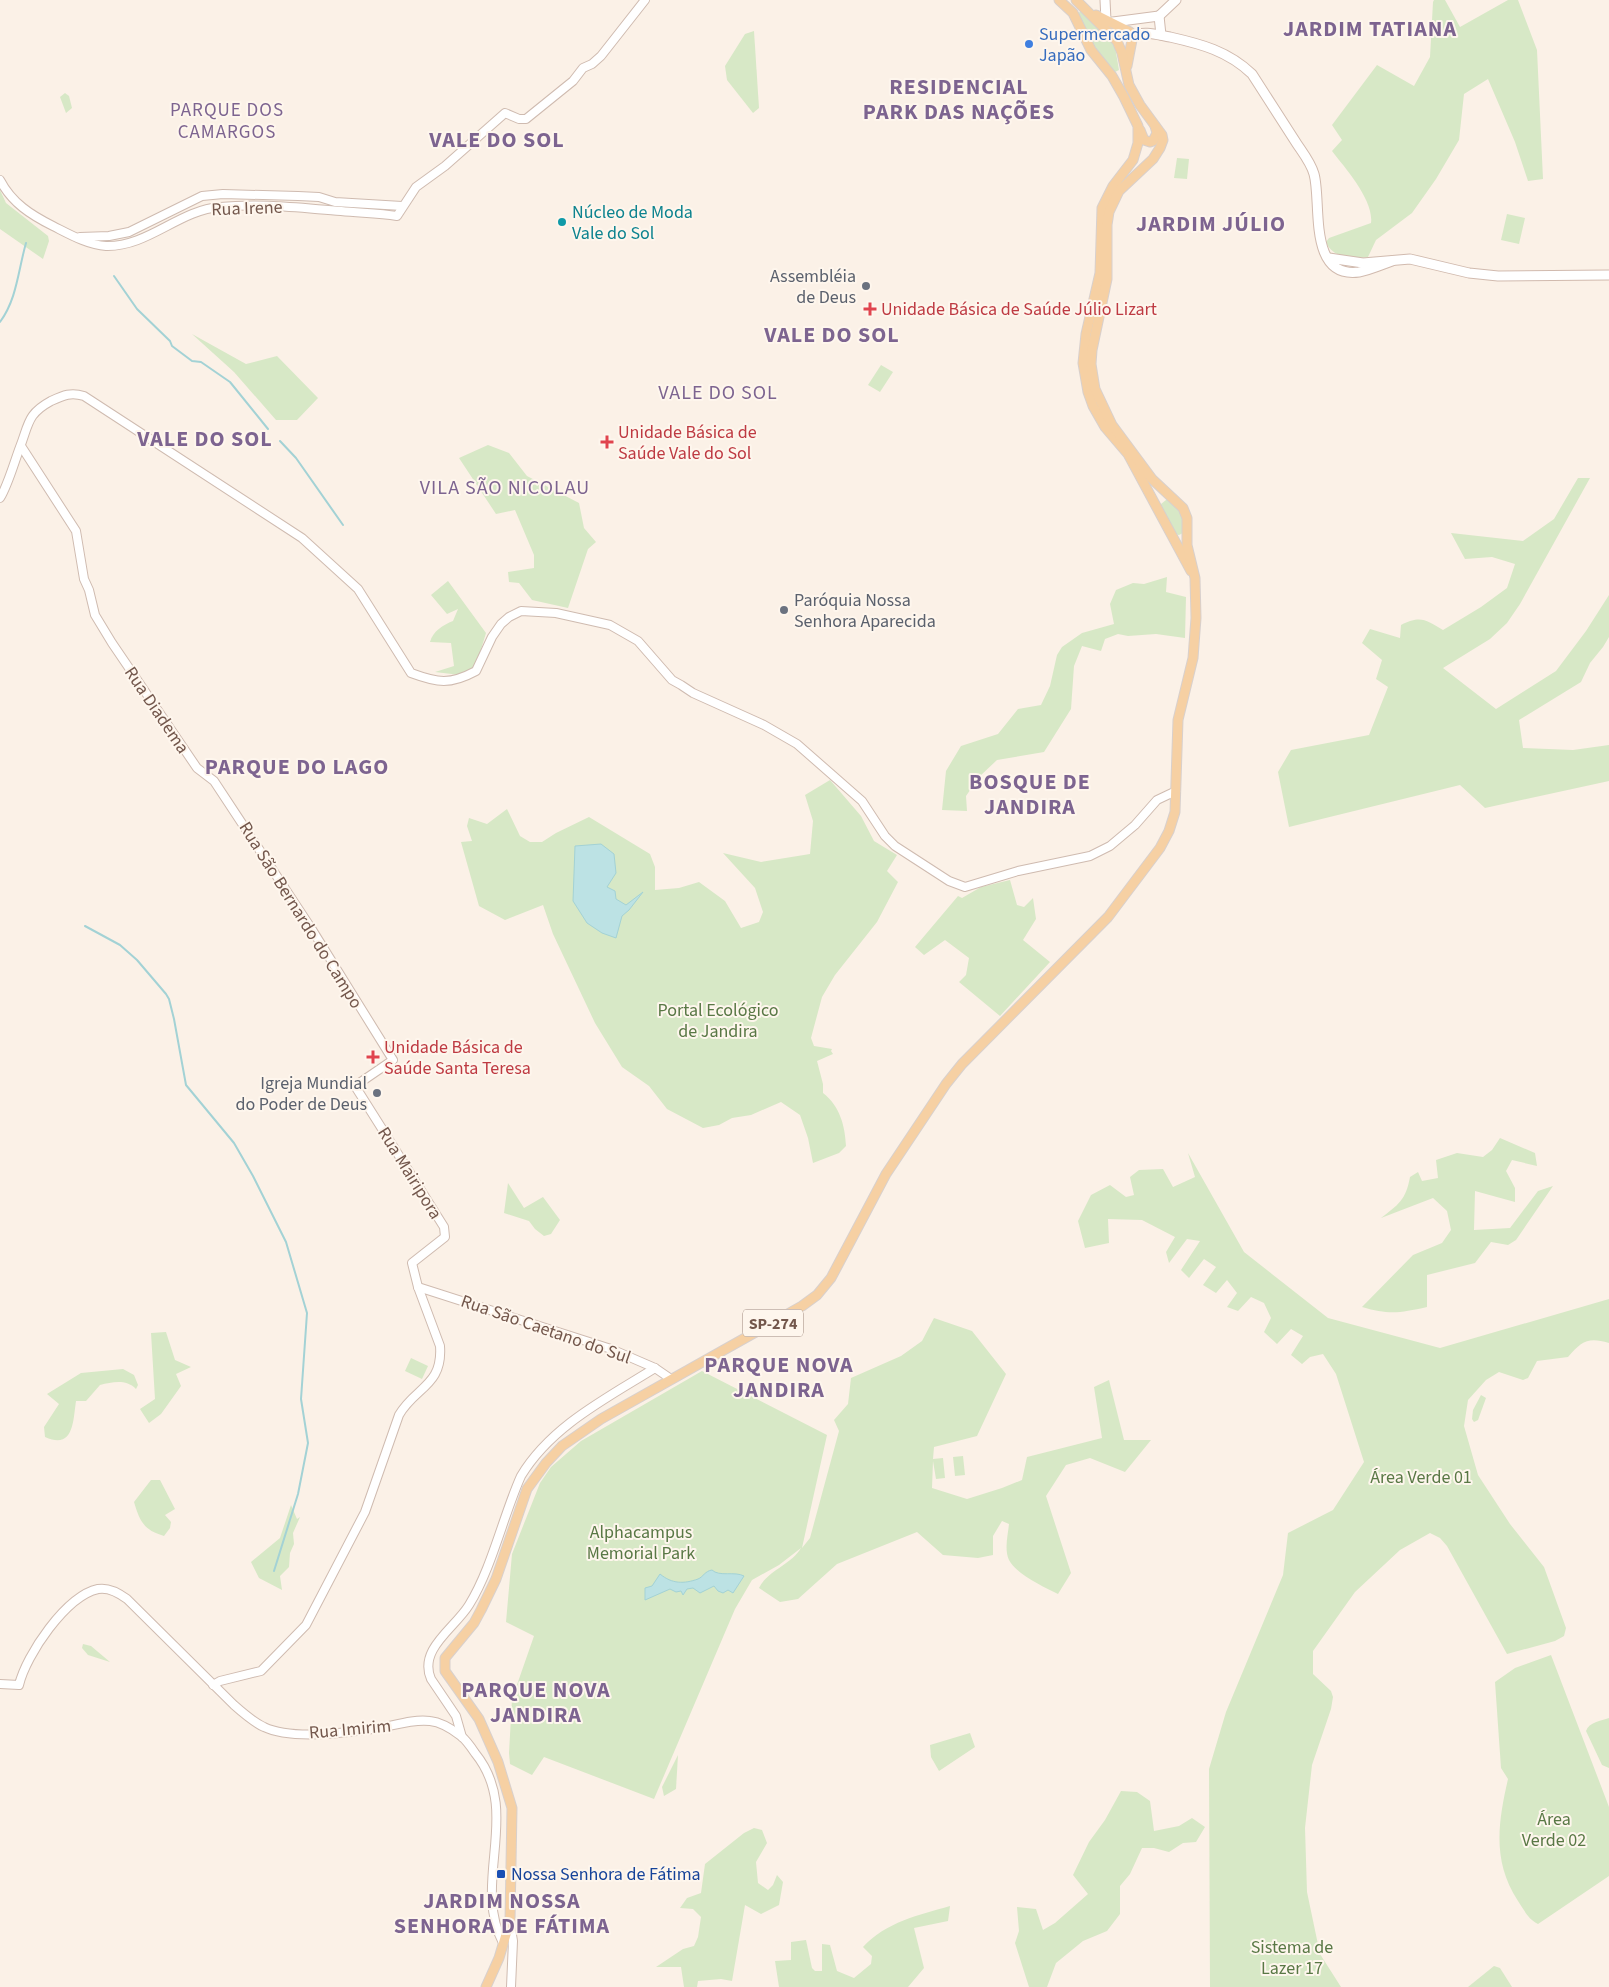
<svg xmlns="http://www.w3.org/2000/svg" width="1609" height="1987" viewBox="0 0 1609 1987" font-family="'Source Sans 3',sans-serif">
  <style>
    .green { fill: #d7e8c6 }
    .water { fill: #bce2e4; stroke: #a3d2d5 }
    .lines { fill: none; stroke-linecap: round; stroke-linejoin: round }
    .stream { stroke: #a3d2d5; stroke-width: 2 }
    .tertiary-casing { stroke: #cfbbb0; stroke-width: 10 }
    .secondary-casing { stroke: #d1baae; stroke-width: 11 }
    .primary-casing { stroke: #d8d0cd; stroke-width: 11 }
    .tertiary { stroke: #fff; stroke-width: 8 }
    .secondary { stroke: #fff; stroke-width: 9 }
    .primary { stroke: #f6d0a3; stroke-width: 9 }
    .shop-dot { fill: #3f7fe0; stroke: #fef6ed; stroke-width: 2 }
    .culture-dot { fill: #0f9aa8; stroke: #fef6ed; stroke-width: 2 }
    .worship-dot { fill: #6b7280; stroke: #fef6ed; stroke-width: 2 }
    .health-dot { fill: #e0444e; stroke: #fef6ed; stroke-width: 2 }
    .transit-dot { fill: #1a4fb4; stroke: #fef6ed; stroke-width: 2 }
    .labels { text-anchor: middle; stroke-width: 4; stroke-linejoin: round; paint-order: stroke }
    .shield { fill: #fef6ed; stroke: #9d877c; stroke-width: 1 }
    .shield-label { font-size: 16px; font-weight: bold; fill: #73574c }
    .shop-label { font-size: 18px; fill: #366cbe; stroke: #fef6ed; text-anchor: start }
    .street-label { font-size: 18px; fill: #73574c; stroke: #fef6ed }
    .culture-label { font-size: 18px; fill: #0d838f; stroke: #fef6ed; text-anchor: start }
    .worship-label { font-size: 18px; fill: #5b616d; stroke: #fef6ed; text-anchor: end }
    .health-label { font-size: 18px; fill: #be3a42; stroke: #fef6ed; text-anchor: start }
    .park-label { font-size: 18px; fill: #597845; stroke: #fef6ed }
    .transit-label { font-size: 18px; fill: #164399; stroke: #fef6ed; text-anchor: start }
    .neighbourhood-label { font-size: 19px; letter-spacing: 1px; fill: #7d6490; stroke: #fef6ed }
    .quarter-label { font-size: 20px; letter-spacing: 1px; fill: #7d6490; stroke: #fef6ed }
    .district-label { font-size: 22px; font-weight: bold; letter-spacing: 1px; fill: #7d6490; stroke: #fef6ed }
  </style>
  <rect width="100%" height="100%" fill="#fbf1e7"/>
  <g class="green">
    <path d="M 1434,0 L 1445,0 L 1460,27 L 1508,0 L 1518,0 L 1537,50 L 1543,179 L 1528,181 L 1515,142 L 1488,79 L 1464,94 L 1459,140 L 1436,179 L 1412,213 L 1376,240 L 1368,257 C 1354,260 1332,258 1326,242 L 1329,238 L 1371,223 C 1374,200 1345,168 1332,151 L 1342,140 L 1332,125 L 1377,65 L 1414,86 L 1430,57 L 1433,2 Z"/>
    <polygon points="1082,11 1114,41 1119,70 1115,72 1097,51 1076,14"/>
    <polygon points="754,31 759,108 753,113 727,80 725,66 745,34"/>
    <polygon points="65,93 69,96 72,108 66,113 60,97"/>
    <polygon points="1177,158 1189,159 1187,179 1174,178"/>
    <polygon points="0,190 6,203 48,236 49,241 43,259 0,229"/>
    <polygon points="1507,214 1525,218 1519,244 1501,240"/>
    <polygon points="192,334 246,364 277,356 318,398 297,420 276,420 234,372"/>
    <polygon points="881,365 893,372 880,392 868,385"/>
    <polygon points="488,445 509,453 527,476 579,503 584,528 596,542 588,549 568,608 532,600 519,583 509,582 508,572 534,568 534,555 515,510 496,514 459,458"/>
    <path d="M 1578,478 L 1590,478 L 1520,604 L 1507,623 L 1490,639 L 1443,668 L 1496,709 L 1556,671 L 1586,631 L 1609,595 L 1609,637 L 1603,647 L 1590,663 L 1581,682 L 1519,720 L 1523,748 L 1573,750 L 1609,745 L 1609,781 L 1485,808 L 1460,785 L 1289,827 L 1278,772 L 1291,750 L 1369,735 L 1388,687 L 1376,679 L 1382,660 L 1362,643 L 1370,629 L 1400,638 L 1401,625 C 1421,615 1426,620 1443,630 L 1481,607 L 1507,588 L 1515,564 L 1492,557 L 1465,559 L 1451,533 L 1523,541 L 1554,519 Z"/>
    <polygon points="1166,500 1169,500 1183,514 1183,533 1179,535 1174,534 1161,509 1161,504"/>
    <polygon points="1167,577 1166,592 1186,597 1185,638 1156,634 1128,636 1118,634 1105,639 1101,651 1082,646 1074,666 1071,709 1044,752 997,760 979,777 966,796 967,811 942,810 946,771 961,746 998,734 1018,709 1041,705 1050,686 1057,655 1062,647 1082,633 1114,624 1110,604 1116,590 1133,583 1144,584"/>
    <path d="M 448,581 L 486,633 L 476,666 L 460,675 L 435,672 L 454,666 L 451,643 L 430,642 C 433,631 443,625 453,621 L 458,609 L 447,614 L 431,595 Z"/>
    <path d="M 830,780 L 861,816 L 874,841 L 897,855 L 887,871 L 898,882 L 877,922 L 835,975 L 822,997 L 811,1038 L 814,1046 L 832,1049 L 831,1051 L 833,1054 L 817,1061 L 823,1084 L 823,1093 C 840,1106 845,1126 846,1146 L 839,1153 L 813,1163 L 808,1138 L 800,1115 L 781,1102 L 751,1115 L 732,1118 L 719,1125 L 703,1128 L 667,1109 L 649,1086 L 622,1067 L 595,1023 L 553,934 L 543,905 L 505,920 L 479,906 L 461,842 L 472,841 L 467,826 L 469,818 L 487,824 L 507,809 L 520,836 L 530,842 L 542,842 L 556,833 L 589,817 L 650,854 L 655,867 L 655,890 L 679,888 L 699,882 L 725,901 L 741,928 L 759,922 L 763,912 L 755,888 L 723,853 L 761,862 L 810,854 L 813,821 L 805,795 Z"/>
    <polygon points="1010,880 1017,905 1024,907 1033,898 1036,919 1023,940 1050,962 1000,1016 959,982 966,975 969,958 945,940 924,955 915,947 958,896 962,898 981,887"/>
    <path d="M 1500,1138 L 1535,1153 L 1537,1166 L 1512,1160 L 1506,1171 L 1515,1188 L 1515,1202 L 1475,1191 L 1474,1230 L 1510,1228 L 1538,1191 L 1553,1186 L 1516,1240 L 1508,1245 L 1491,1242 L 1475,1263 L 1427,1275 L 1427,1307 C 1400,1313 1389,1315 1362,1307 L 1413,1255 L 1442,1243 L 1451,1230 L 1447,1211 L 1433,1198 L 1381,1218 C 1398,1205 1406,1200 1410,1177 L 1418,1172 L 1422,1181 L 1438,1178 L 1436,1160 L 1457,1153 L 1483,1157 L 1492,1150 Z"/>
    <path d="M 1188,1153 L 1244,1252 L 1328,1318 L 1440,1348 L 1609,1299 L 1609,1343 C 1588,1337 1582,1341 1568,1357 L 1537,1361 L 1528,1378 L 1523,1380 L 1499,1372 L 1486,1380 L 1468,1400 L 1464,1426 L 1478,1475 L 1510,1524 L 1544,1567 L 1566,1628 L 1564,1636 L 1555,1641 L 1507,1654 L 1447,1546 L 1440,1538 L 1430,1533 L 1400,1550 L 1355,1592 L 1313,1651 L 1313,1674 L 1331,1691 L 1333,1697 L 1331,1709 L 1312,1765 L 1305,1828 L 1307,1892 L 1320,1954 L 1341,1987 L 1210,1987 L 1209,1769 L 1226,1712 L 1283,1575 L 1288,1533 L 1333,1510 L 1364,1462 L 1336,1374 L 1323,1354 L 1310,1357 L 1302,1364 L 1291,1355 L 1303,1336 L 1291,1329 L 1277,1344 L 1264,1332 L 1271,1318 L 1264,1303 L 1251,1297 L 1238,1311 L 1227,1307 L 1237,1293 L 1227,1280 L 1216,1293 L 1203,1285 L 1216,1267 L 1204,1259 L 1189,1278 L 1181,1270 L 1200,1241 L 1187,1239 L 1169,1263 L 1166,1252 L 1175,1237 L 1142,1220 L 1108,1219 L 1109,1243 L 1085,1248 L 1078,1221 L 1091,1195 L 1110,1185 L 1126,1197 L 1134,1195 L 1130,1177 L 1139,1170 L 1163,1169 L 1173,1187 L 1195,1177 Z"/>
    <polygon points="508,1183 524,1208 543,1197 560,1220 551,1234 544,1236 535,1229 529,1221 504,1213"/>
    <path d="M 934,1318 L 972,1331 L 1006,1374 L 977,1436 L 934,1447 L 933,1459 L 943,1458 L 945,1478 L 936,1479 L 933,1461 L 932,1488 L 967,1499 L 1002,1488 L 1022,1480 L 1027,1457 L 1102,1438 L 1094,1387 L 1109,1380 L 1124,1440 L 1151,1440 L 1125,1472 L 1090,1458 L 1066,1465 L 1046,1496 L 1071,1573 L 1058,1594 C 1044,1587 1017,1575 1009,1560 C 1004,1550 1008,1534 1009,1524 L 1002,1521 L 993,1536 L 993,1555 L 978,1558 L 943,1555 L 917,1532 L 837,1564 L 798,1599 L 780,1602 L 759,1588 C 768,1570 791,1565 801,1548 L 779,1565 L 752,1580 L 735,1609 L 654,1799 L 544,1757 L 532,1775 L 510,1764 L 509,1753 L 512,1699 L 534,1636 L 506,1622 L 512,1554 L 540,1483 L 551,1467 L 581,1441 L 702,1371 L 827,1435 L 802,1548 L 810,1538 L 839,1431 L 834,1420 L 848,1404 L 851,1378 L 901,1356 L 922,1341 Z"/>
    <polygon points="166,1332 175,1360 191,1367 176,1374 181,1386 161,1414 149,1423 140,1409 155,1399 151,1333"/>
    <polygon points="411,1358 428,1366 422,1379 405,1371"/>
    <path d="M 123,1369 L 134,1375 L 138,1385 L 136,1389 C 126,1379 113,1382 100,1385 L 86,1401 L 76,1401 C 73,1421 74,1450 45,1437 L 44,1427 L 59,1404 L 47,1394 L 81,1373 Z"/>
    <polygon points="1481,1395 1486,1398 1478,1420 1474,1422 1472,1419 1473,1410"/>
    <polygon points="963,1456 965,1475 955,1476 953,1457"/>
    <path d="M 151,1480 L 160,1480 L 175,1509 L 165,1515 L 171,1522 L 170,1528 L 164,1536 C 144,1530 140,1522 134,1502 Z"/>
    <polygon points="291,1505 297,1519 300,1517 293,1533 294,1544 290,1553 289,1567 280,1576 282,1590 259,1578 251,1562 280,1538"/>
    <polygon points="83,1644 91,1646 110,1662 88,1655 82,1648"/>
    <path d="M 1551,1655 L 1609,1807 L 1609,1876 L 1538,1924 C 1528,1919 1524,1910 1518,1901 C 1492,1861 1498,1823 1508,1779 L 1501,1768 L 1495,1682 L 1515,1668 Z"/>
    <path d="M 1609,1718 L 1609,1768 L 1602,1765 L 1586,1731 C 1589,1722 1601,1721 1609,1718 Z"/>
    <polygon points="970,1733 975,1747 939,1771 931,1757 930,1745"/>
    <polygon points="678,1755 676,1789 664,1796 662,1787"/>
    <polygon points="1121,1791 1137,1792 1150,1801 1154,1831 1179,1826 1192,1818 1205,1827 1196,1842 1183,1843 1169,1852 1154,1848 1142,1848 1130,1874 1120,1886 1120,1914 1107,1931 1083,1941 1056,1963 1047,1987 1029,1987 1015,1943 1019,1931 1017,1907 1036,1909 1043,1930 1055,1923 1088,1894 1073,1875 1089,1842 1105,1820"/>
    <polygon points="754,1828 762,1830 767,1843 756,1862 758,1883 768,1890 773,1885 777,1875 783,1882 779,1905 761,1914 745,1905 732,1981 721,1979 698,1981 697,1987 684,1987 681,1967 656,1967 683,1949 694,1946 698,1937 701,1917 693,1909 680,1908 687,1898 701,1893 705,1864 744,1833"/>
    <path d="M 950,1906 L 948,1921 L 914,1928 L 924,1968 L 908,1987 L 779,1987 L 775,1961 L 791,1960 L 791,1942 L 806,1940 L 812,1968 L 815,1971 L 822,1971 L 822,1944 L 830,1945 L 837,1971 L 854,1978 L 871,1964 L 872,1956 L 863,1947 C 886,1922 919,1915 950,1906 Z"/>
    <polygon points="1494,1966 1500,1968 1512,1987 1468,1987"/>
  </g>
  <g class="water">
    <polygon points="601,844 614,854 616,873 607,887 615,891 616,899 626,905 643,892 629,910 622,916 616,938 602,933 587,923 573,901 575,846"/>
    <path d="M 712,1570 C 719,1577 735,1571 744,1576 L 733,1593 L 728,1590 L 723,1593 L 718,1591 L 714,1586 L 700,1593 L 693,1588 L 687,1589 L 683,1595 L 681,1591 L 676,1592 L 670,1589 L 645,1600 L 645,1588 L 652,1586 L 660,1574 C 672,1584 684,1584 698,1579 C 703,1577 705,1571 712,1570 Z"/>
  </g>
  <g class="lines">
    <g class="stream">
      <polyline points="114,276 137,309 170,341 172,346 192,361 201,362 230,382 268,429"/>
      <path d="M 0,322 C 17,299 18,271 26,243"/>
      <polyline points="280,441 296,458 343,525"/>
      <polyline points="85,926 120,945 137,960 166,994 169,999 174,1019 186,1085 234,1143 253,1176 286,1242 307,1313 301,1399 308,1443 298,1494 274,1571"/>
    </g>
    <g class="tertiary-casing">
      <g id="tertiary">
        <path d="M 0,180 C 12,203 31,215 53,226 C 69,234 88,245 106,246 C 148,247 179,210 220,207 C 260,203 300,208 341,211 C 360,213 378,213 397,216 L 416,187 L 445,166 L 505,113 L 519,119 L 526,119 L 573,81 L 583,68 L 592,64 L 601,56 L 645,0"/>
        <polyline points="80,237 109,236 129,232 202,196 223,194 298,196 319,197 335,202 402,206"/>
        <path d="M 21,446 L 76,531 L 84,579 L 89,590 L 95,615 L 112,643 L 197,768 L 214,781 L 311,928 L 393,1060 L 355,1086 L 444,1227 L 445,1237 L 412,1263 L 418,1287 L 440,1346 C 443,1386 415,1387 399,1415 L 365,1512 L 306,1625 L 261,1671 L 220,1681 L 213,1685"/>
        <path d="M 0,498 C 8,485 14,463 20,447 C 29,424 27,414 51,401 C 64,395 71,392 84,396 L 302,538 L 358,589 L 411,673 C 438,683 450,685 476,671 L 492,637 L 501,624 L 509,617 L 521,611 L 556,613 L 610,625 L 638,641 L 672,680 L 681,685 L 693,693 L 764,725 L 797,744 L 862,801 L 885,836 L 895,846 L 949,881 L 965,887 L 1018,871 L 1090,856 L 1110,846 L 1135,825 L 1157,800 L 1176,791"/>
        <polyline points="418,1287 611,1349 655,1368 671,1379"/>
        <path d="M 0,1684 L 19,1685 C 26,1655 66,1596 98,1589 C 109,1587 119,1593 127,1599 L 234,1705 C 243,1713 253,1722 264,1727 C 293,1741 353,1732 385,1727 C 399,1724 415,1719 430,1721 C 440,1722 452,1729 461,1736 C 466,1740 471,1747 475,1753 C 523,1812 471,1881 503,1943"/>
        <path d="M 462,1737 L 456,1716 L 431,1679 C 418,1649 455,1628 469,1605 C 492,1568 503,1516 521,1476 C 551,1426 607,1398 655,1368"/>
        <polyline points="510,1923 513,1941 511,1987"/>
      </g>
    </g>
    <g class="secondary-casing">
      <g id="secondary">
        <polyline points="1105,0 1106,20"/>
        <polyline points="1159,16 1176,0"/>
        <polyline points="1159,16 1161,35"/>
        <polyline points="1113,22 1159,16"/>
        <path d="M 1132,36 C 1144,30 1158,35 1170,37 C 1201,44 1228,51 1252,74 C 1267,97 1282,121 1297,144 C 1303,153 1311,163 1314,174 C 1322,202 1307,279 1359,272 C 1370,270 1381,265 1392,261"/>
        <polyline points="1329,258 1363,263 1410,259 1469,273 1498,276 1609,275"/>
      </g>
    </g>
    <g class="primary-casing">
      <g id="primary">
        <polyline points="1059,0 1073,13 1091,50 1112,76 1124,97 1138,126 1138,143 1133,160 1113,186 1102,208 1100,273 1086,334 1083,363 1088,392 1093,406 1105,427 1128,454 1191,571"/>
        <polyline points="1096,15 1130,32 1132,40 1127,66"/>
        <polyline points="1140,130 1144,140 1150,142 1153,141 1157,133 1155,126"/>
        <polyline points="486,1987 499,1958 510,1921 512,1808 498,1762 479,1719 445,1671 445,1658 474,1623 481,1610 496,1579 527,1489 546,1463 562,1446 601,1419 802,1306 817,1295 831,1278 886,1174 946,1084 962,1064 1108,917 1160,848 1169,831 1175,812 1178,720 1193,658 1196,618 1195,578 1187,545 1187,518 1183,508 1152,479 1112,425 1095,389 1091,364 1092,350 1107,279 1107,225 1109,212 1119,191 1153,159 1160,148 1163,140 1162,135 1140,105 1129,85 1122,53 1117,41 1076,0"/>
      </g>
    </g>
    <use href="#tertiary" class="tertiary"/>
    <use href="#secondary" class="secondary"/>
    <use href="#primary" class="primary"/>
  </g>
  <circle class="shop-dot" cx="1029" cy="44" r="5"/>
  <circle class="culture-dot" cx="562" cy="222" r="5"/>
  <g class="worship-dot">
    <circle cx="866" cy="286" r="5"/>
    <circle cx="784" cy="610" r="5"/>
    <circle cx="377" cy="1093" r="5"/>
  </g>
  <g class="health-dot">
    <path d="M867.5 301.5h5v5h5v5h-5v5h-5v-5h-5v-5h5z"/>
    <path d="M604.5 434.5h5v5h5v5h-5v5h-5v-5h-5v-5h5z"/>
    <path d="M370.5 1049.5h5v5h5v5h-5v5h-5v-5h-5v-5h5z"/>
  </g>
  <rect class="transit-dot" x="496" y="1869" width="10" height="10" rx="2.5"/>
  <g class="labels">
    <rect class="shield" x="743" y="1309.5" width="60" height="27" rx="4"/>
    <g class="shield-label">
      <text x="773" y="1329">SP-274</text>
    </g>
    <g class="shop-label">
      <text x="1039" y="40">Supermercado<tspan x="1039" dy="21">Japão</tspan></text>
    </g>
    <g class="street-label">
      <text transform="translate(247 208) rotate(-2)" y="6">Rua Irene</text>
      <text transform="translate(157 710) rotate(56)" y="6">Rua Diadema</text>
      <text transform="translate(301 915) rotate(58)" y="6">Rua São Bernardo do Campo</text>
      <text transform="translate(410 1173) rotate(58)" y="6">Rua Mairipora</text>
      <text transform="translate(546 1329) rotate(19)" y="6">Rua São Caetano do Sul</text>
      <text transform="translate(350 1729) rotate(-5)" y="6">Rua Imirim</text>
    </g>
    <g class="culture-label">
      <text x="572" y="218">Núcleo de Moda<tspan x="572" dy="21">Vale do Sol</tspan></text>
    </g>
    <g class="worship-label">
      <text x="856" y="282">Assembléia<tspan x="856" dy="21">de Deus</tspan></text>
      <text x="794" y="606" text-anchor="start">Paróquia Nossa<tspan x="794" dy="21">Senhora Aparecida</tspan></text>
      <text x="367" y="1089">Igreja Mundial<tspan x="367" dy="21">do Poder de Deus</tspan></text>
    </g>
    <g class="health-label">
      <text x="881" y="315">Unidade Básica de Saúde Júlio Lizart</text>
      <text x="618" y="438">Unidade Básica de<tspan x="618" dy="21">Saúde Vale do Sol</tspan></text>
      <text x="384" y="1053">Unidade Básica de<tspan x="384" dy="21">Saúde Santa Teresa</tspan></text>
    </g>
    <g class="park-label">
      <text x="718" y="1016">Portal Ecológico<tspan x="718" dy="21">de Jandira</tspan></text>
      <text x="1421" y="1483">Área Verde 01</text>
      <text x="641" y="1538">Alphacampus<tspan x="641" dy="21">Memorial Park</tspan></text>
      <text x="1554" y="1825">Área<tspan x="1554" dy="21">Verde 02</tspan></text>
      <text x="1292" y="1953">Sistema de<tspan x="1292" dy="21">Lazer 17</tspan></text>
    </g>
    <g class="transit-label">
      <text x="511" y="1880">Nossa Senhora de Fátima</text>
    </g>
    <g class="neighbourhood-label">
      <text x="227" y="116">PARQUE DOS<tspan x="227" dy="22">CAMARGOS</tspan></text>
    </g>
    <g class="quarter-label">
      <text x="718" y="399">VALE DO SOL</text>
      <text x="505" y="494">VILA SÃO NICOLAU</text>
    </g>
    <g class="district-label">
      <text x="1370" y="36">JARDIM TATIANA</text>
      <text x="959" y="94">RESIDENCIAL<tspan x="959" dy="25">PARK DAS NAÇÕES</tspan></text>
      <text x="497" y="147">VALE DO SOL</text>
      <text x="1211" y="231">JARDIM JÚLIO</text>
      <text x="832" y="342">VALE DO SOL</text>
      <text x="205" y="446">VALE DO SOL</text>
      <text x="297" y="774">PARQUE DO LAGO</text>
      <text x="1030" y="789">BOSQUE DE<tspan x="1030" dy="25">JANDIRA</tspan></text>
      <text x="779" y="1372">PARQUE NOVA<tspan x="779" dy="25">JANDIRA</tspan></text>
      <text x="536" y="1697">PARQUE NOVA<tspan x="536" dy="25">JANDIRA</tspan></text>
      <text x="502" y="1908">JARDIM NOSSA<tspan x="502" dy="25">SENHORA DE FÁTIMA</tspan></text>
    </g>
  </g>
</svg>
